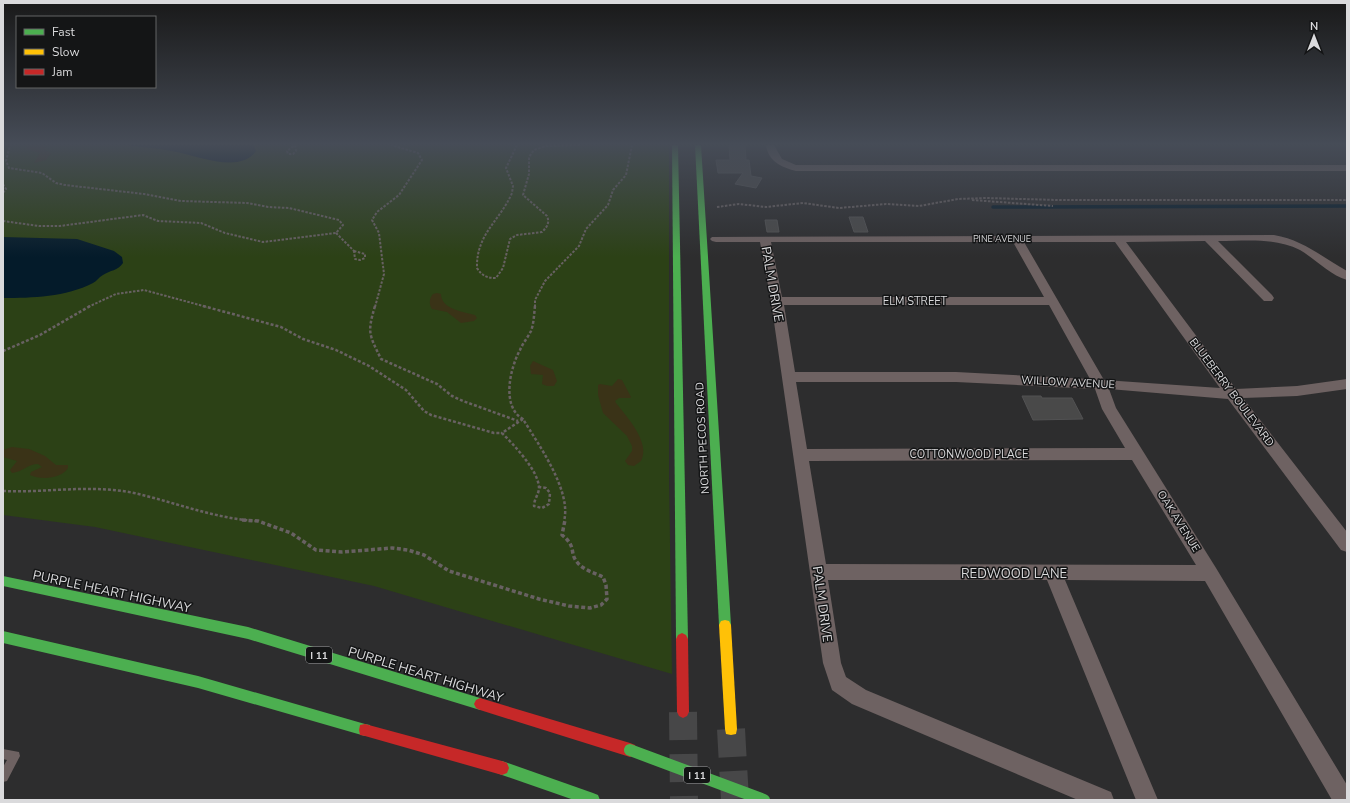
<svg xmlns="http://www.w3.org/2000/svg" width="1350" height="803" viewBox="0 0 1350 803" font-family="'Nunito Sans',sans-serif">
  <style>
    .green { fill: #2c4116 }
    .sand { fill: #3a3317 }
    .water { fill: #041b2a }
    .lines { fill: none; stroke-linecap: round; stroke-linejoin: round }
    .stream { stroke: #041b2a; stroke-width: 3.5 }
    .building { fill: #494949; stroke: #525253 }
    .secondary-tunnel { stroke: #474748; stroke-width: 28; stroke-dasharray: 28 14; stroke-linecap: butt }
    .path-far2 { stroke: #686162; stroke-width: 2; stroke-dasharray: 2.5 1.5; stroke-linecap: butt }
    .path-far1 { stroke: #686162; stroke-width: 2.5; stroke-dasharray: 3 2; stroke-linecap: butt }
    .path { stroke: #686162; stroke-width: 3.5; stroke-dasharray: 4 2.5; stroke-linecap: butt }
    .lane { fill: #6e6262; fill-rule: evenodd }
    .street { fill: #6e6262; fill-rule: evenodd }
    .fast { fill: #4caf50; fill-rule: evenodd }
    .slow { fill: #ffc107; fill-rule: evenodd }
    .jam { fill: #c62828; fill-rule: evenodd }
    .fast-bridge { stroke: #4caf50; stroke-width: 12 }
    .labels { text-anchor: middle; stroke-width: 3; stroke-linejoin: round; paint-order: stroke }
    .far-street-label { font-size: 9px; fill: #dadadc; stroke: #141516 }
    .shield { fill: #141516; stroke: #9f9fa1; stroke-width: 1 }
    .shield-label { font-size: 10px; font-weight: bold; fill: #dadadc }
    .street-label { font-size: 11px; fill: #dadadc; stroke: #141516 }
    .near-street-label { font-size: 13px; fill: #dadadc; stroke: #141516 }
  </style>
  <rect width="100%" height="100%" fill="#2d2d2e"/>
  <polygon class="green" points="3,145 669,145 669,478 672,674 374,586 95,527 3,515"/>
  <g class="sand">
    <polygon points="29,145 43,145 46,147 45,150 51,153 46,160 34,163 40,153 26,149"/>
    <path d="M 437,293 L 441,294 C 441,309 463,312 475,315 L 477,318 L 474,321 L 461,323 L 447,312 L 432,309 C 429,305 429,298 433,294 Z"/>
    <polygon points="533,361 553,370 557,381 554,386 547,386 542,384 543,375 531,374 530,366"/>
    <path d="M 618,379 L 622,380 L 631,397 L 630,398 L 619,398 L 615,401 L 616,403 C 627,417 651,443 641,461 L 634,466 L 628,465 L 625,461 L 632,451 L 632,446 L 627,436 L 603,413 L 598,395 L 598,385 L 600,384 L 612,386 Z"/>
    <path d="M 12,447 L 29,449 L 45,456 L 56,465 L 68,465 L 68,468 C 61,479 41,480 30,475 L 31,472 L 42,467 L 38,464 C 28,464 22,472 12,473 L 10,470 L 17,461 L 3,457 L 3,450 Z"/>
  </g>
  <g class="water">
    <path d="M 128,145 L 251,145 L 254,146 L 256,151 C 240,174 198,156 177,152 C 161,148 144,148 128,145 Z"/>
    <path d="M 3,237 L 77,239 L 114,251 L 122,257 L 123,263 C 118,271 110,270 103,275 C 99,277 97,281 93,283 C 66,297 32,298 3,298 Z"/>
  </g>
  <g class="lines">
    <polyline class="stream" points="993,207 1347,206"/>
  </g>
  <g class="building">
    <polygon points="729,145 745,145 746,160 749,160 751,176 762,178 756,188 735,184 743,173 718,173 716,160 730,160"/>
    <polygon points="849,217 863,217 868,232 854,232"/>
    <polygon points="765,220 777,220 779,232 767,232"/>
    <polygon points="1022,396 1041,396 1042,398 1072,398 1083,419 1033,420"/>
  </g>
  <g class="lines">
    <g class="secondary-tunnel">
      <polyline points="683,712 684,800"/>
      <polyline points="731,729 735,800"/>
    </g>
    <g class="path-far2">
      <polygon points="295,145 296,151 293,154 288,154 287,151"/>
      <path d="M 517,145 L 506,168 L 513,186 L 512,193 C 500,221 476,234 477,268 C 482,276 487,278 496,278 L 503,268 L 510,239 L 517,235 L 542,232 C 547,227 550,223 547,216 L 523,195 L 529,174 L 529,157 L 534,150 L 546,146 L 581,145"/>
      <polyline points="3,184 6,189 3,193"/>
      <polyline points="972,200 1053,206"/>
      <polyline points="717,207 739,204 766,207 803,203 839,208 886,204 919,206 958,199 986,198 1058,200 1347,200"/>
      <polyline points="3,221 39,226 60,226 143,215 158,221 201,223 225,233 263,242 336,233 343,225 339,220 289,208 268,207 247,203 181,201 144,194 65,185 56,183 42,173 9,168 6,161 10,145"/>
      <polyline points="336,233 354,251"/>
      <polygon points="354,251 365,254 365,258 360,260 355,259"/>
      <polyline points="88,307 116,294 144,290 207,307"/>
      <polyline points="375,307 384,274 379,233 372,220 377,212 399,195 422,160 418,153 391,145"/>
      <polyline points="535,307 535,300 545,281 579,246 586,229 608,205 613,190 626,175 632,145"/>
    </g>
    <g class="path-far1">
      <polyline points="203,306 281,327 303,339 336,350 369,366 406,390 424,411 431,415 494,433 502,433"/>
      <path d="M 375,306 C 367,333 369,334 381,359 L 437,384 L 452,396 L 463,401 L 518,421"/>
      <path d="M 535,306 C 534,314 534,323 531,331 C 528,337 523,343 520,350 C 510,368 501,407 523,419 C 538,444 572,491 564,521"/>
      <polyline points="3,351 40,335 90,306"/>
      <path d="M 523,419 L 502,433 C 513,444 539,471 539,488 C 539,494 534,499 534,506 L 542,508 L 549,504 L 550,493 L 546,488 L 539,487"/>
      <path d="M 3,491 C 47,493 90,484 134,493 C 174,502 213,518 255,521"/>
    </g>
    <path class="path" d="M 242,520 L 258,521 L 291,533 L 316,550 L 342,552 L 392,548 L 408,550 L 424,555 L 449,571 L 539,599 L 569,606 L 590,608 L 601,605 L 607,599 L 606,585 L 603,577 C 595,573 583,570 577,562 C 569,552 577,547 562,535 L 565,520"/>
    <polygon class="lane" points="3,749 19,752 20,756 7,781 3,782 3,767 7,760 3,759"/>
    <g class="street">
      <path d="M 766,145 L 774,145 L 782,159 L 796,165 L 1347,165 L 1347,171 L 796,171 C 781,167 768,161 766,145 Z"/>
      <path d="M 1274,235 C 1303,240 1322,257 1347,271 L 1347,280 C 1330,275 1315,259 1300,250 C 1275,237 1245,241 1218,241 L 1272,295 L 1274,298 L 1272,301 L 1264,301 L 1205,241 L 1126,242 L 1236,389 L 1297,386 L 1347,379 L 1347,389 L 1297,396 L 1243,398 L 1347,532 L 1347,552 L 1341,550 L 1228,399 L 1109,389 L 1116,408 L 1216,568 L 1347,785 L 1347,800 L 1332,800 L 1205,581 L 1065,580 L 1158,800 L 1136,800 L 1047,580 L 828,580 L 841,663 L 846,677 L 866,690 L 1111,792 L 1114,800 L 1078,800 L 852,704 L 832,690 L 823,663 L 771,301 L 760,242 L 716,242 L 712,241 L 710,239 L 712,237 ZM 771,242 L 1013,242 L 1044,297 L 782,297 ZM 1024,242 L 1115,242 L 1220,388 L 1104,380 ZM 784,305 L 1049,305 L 1090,379 L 956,372 L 795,372 ZM 796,382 L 956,382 L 1095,389 L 1102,409 L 1125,448 L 807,449 ZM 1132,460 L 1196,565 L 826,564 L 809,461 Z"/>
    </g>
    <g class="fast">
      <polygon points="672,145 678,145 688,639 686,643 682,645 678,643 676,639"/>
      <polygon points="695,145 701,145 731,625 729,629 725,630 721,629 719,625"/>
      <polygon points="3,576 248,627 480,698 484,700 486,704 484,708 480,710 248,639 3,586"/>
      <polygon points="3,631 198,676 365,724 370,725 371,730 370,735 365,736 198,688 3,643"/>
      <polygon points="502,761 593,793 598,795 600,800 574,800 502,775 497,773 495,768 497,763"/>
    </g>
    <polygon class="slow" points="725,620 729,621 731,625 737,729 736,734 731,735 726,734 725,729 719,625 721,621"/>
    <g class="jam">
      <polygon points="682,633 686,635 688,639 689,712 687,716 683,718 679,716 677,712 676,639 678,635"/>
      <polygon points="480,698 630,743 635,745 637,750 635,755 630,757 480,710 476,708 474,704 476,700"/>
      <polygon points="365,724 502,761 507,763 509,768 507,773 502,775 365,736 360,735 359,730 360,725"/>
    </g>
    <polyline class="fast-bridge" points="630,750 764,800"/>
  </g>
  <linearGradient id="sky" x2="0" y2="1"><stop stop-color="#191919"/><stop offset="0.56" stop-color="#464c57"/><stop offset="1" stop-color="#464c57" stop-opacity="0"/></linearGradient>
  <rect width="1350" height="257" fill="url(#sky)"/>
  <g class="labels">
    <g class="far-street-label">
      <text x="1002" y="242">PINE AVENUE</text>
    </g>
    <g class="shield">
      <rect x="306" y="647" width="26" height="16" rx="3"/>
      <rect x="684" y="767" width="26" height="16" rx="3"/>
    </g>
    <g class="shield-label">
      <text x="319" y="659">I 11</text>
      <text x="697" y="779">I 11</text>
    </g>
    <g class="street-label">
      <text x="915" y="305">ELM STREET</text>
      <text transform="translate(1068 382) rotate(3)" y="4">WILLOW AVENUE</text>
      <text transform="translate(1232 392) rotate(53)" y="4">BLUEBERRY BOULEVARD</text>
      <text transform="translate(702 438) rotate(-93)" y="4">NORTH PECOS ROAD</text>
      <text x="969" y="458">COTTONWOOD PLACE</text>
      <text transform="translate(1179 521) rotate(58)" y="4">OAK AVENUE</text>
    </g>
    <g class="near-street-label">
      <text transform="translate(773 284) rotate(80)" y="5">PALM DRIVE</text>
      <text x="1014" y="578">REDWOOD LANE</text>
      <text transform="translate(112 591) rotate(12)" y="5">PURPLE HEART HIGHWAY</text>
      <text transform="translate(823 604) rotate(82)" y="5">PALM DRIVE</text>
      <text transform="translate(426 674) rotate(17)" y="5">PURPLE HEART HIGHWAY</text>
    </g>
  </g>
  <rect width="1350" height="803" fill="none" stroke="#dadadc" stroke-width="8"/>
  <rect x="16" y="16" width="140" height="72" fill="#141516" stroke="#636465"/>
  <rect x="24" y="29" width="20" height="6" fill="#4caf50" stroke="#636465"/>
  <text x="52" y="36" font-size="12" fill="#dadadc">Fast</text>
  <rect x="24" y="49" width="20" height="6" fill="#ffc107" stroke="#636465"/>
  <text x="52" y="56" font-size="12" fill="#dadadc">Slow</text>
  <rect x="24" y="69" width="20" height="6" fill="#c62828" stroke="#636465"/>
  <text x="52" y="76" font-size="12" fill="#dadadc">Jam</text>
  <g transform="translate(1314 36)" stroke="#141516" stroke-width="3" paint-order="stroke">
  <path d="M0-3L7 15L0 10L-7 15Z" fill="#dadadc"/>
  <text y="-6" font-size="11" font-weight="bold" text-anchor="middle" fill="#dadadc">N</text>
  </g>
</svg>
